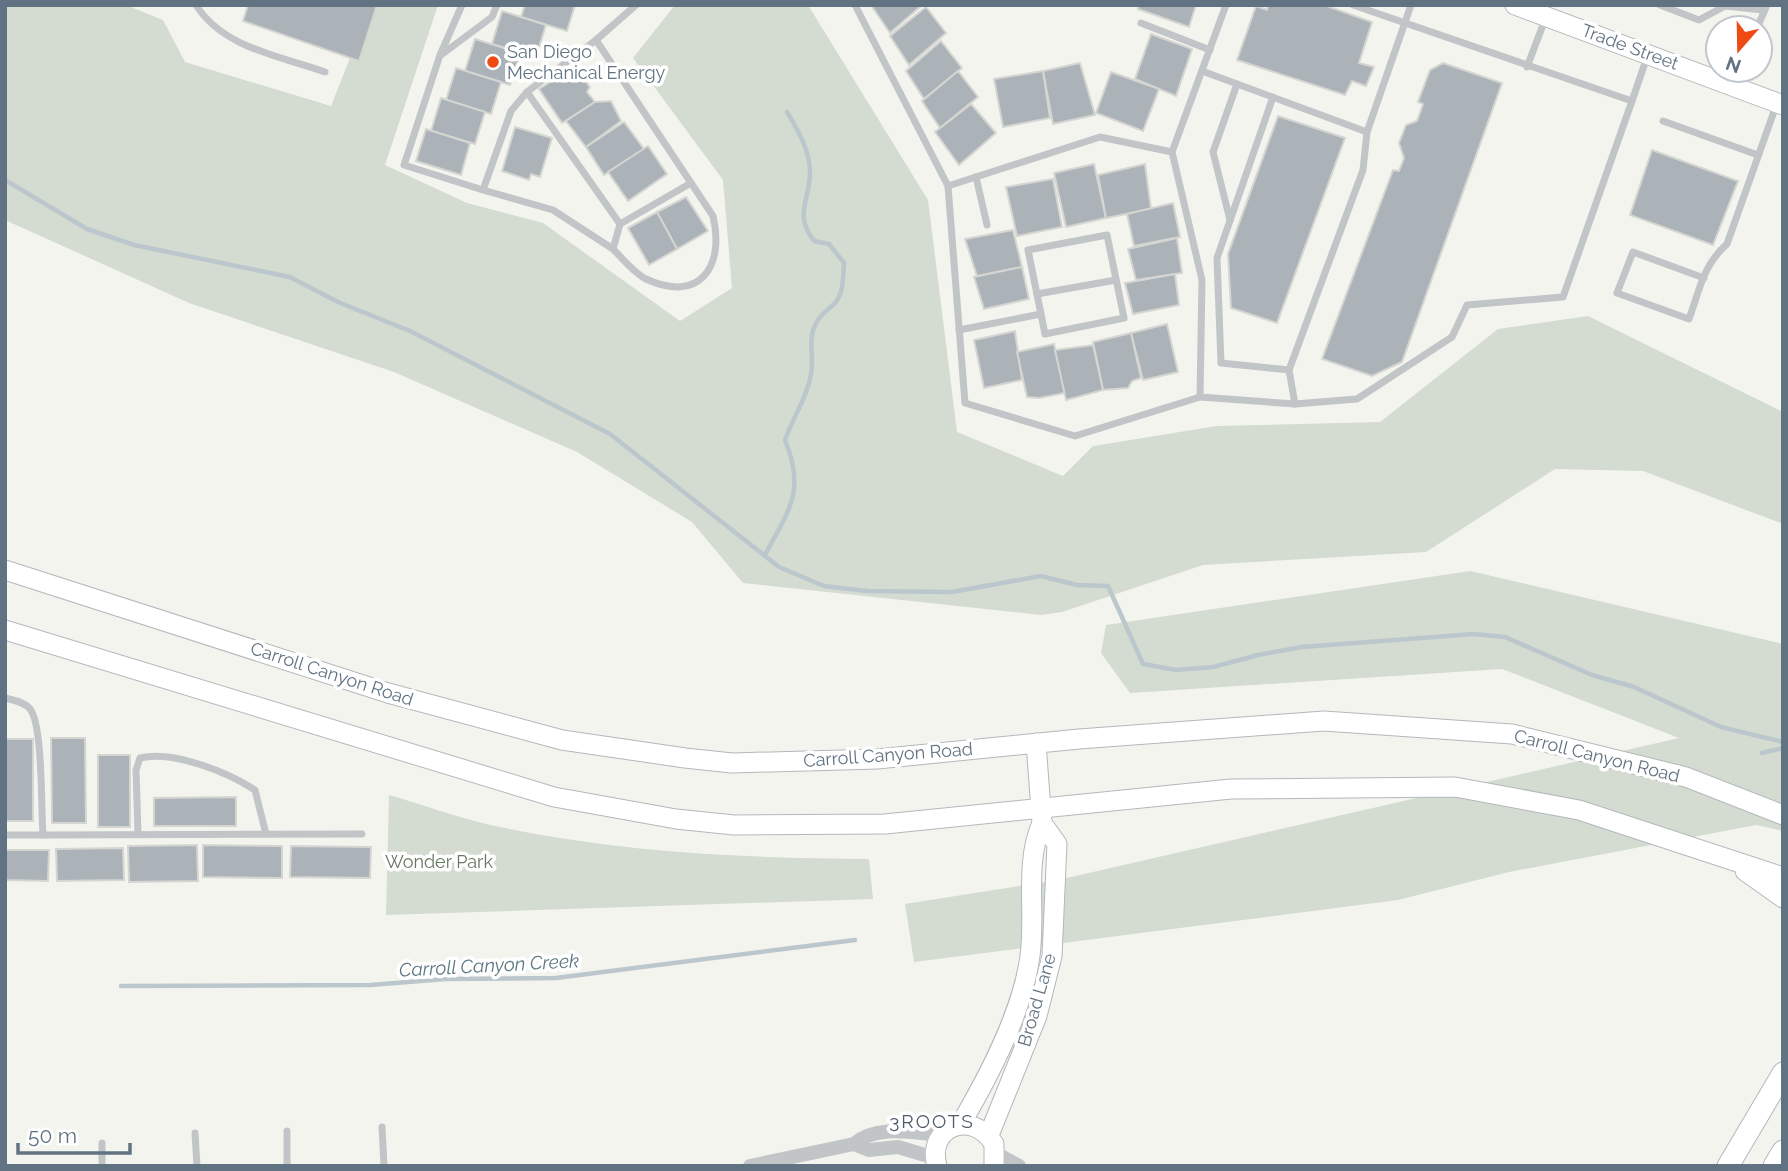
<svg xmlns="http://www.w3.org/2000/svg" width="1788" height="1171" viewBox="0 0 1788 1171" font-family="Raleway,sans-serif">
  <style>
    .green { fill: #d4dbd0 }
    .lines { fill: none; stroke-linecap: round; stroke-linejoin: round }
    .stream { stroke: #bbc7cc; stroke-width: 4.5 }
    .building { fill: #abb3b8; stroke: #d5d5d2; stroke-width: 2 }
    .secondary-casing { stroke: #b3b8bd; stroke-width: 21 }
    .primary-casing { stroke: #b4b8bc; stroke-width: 23 }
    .lane { stroke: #c1c5c8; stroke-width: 7 }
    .street { stroke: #c1c5c8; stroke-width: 14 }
    .secondary { stroke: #fff; stroke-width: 19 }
    .primary { stroke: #fff; stroke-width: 21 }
    .poi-dot { fill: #ef4914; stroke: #fff; stroke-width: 2.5 }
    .labels { text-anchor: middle; stroke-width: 7; stroke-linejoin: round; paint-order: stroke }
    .street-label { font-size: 18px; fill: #617382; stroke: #fff }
    .poi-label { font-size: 18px; fill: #617382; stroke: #fff; text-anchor: start }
    .park-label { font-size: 18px; fill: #657960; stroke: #fff }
    .water-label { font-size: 19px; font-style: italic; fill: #5c7780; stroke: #fff }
    .neighbourhood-label { font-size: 19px; letter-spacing: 2px; fill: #4f5c67; stroke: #fff }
  </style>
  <rect width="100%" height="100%" fill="#f4f4ef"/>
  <g class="green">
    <polygon points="5,5 126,5 163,20 185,62 331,106 371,5 438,5 385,165 467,203 543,223 680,321 732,288 723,180 633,58 675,5 808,5 928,200 957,432 1063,476 1093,446 1217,426 1380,422 1498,329 1588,316 1783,412 1783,524 1643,471 1555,469 1426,552 1203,565 1062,612 1041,615 743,583 692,522 577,452 394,372 189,303 5,220"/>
    <polygon points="1470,571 1783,644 1783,831 1756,825 1509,872 1398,900 914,962 905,904 1058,880 1679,738 1502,669 1130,693 1101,653 1106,625"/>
    <path d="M 389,795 C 421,804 453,816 486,824 C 611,852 741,858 869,859 L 873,899 L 386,915 Z"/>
  </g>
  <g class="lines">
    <g class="stream">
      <polyline points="5,180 87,229 134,245 290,277 338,302 410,331 610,434 779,567 824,586 867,591 952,592 1041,576 1077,585 1108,586 1143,664 1176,670 1213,667 1258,655 1302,647 1474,634 1505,637 1592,675 1634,687 1721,727 1783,742"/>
      <path d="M 765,555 C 789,510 806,491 785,440 C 793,417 807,398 811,374 C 814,360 809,344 813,330 C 817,318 824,313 833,305 C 844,296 843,276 844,263 L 829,244 L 814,241 C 794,214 809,203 810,173 C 810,150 798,131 787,112"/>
      <polyline points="1762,753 1783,748"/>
      <polyline points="121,986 370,985 446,979 556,978 855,940"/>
    </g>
  </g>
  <g class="building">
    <polygon points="248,5 377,5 359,61 243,21"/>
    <polygon points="525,5 575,5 567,31 521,17"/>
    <polygon points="871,5 922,5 890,33"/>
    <polygon points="1139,5 1196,5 1189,27 1138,9"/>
    <polygon points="1268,5 1324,5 1372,22 1359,63 1374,67 1366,86 1352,81 1345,95 1237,60 1256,6 1267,10"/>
    <polygon points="926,7 946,33 909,65 890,36"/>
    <polygon points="502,11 546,25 536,57 492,44"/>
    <polygon points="1151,34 1192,49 1176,96 1135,79"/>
    <polygon points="475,39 520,53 510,85 465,71"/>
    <polygon points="941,41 962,68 924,99 906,71"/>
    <polygon points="1080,63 1095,115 1053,124 1043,71"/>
    <polygon points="1443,63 1502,83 1402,362 1372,376 1322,359 1393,170 1399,171 1404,158 1399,143 1406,125 1417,121 1423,104 1418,102 1430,70"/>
    <polygon points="574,67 590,87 587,92 595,102 562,123 539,89"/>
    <polygon points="456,68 501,82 491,114 446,100"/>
    <polygon points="958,71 978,97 940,128 922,101"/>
    <polygon points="1043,71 1050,118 1003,127 994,79"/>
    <polygon points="1111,72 1159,89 1143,131 1096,113"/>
    <polygon points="441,98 485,112 475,144 431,131"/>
    <polygon points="611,101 621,121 586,147 566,121 595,102"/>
    <polygon points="971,104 996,133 959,165 935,132"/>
    <polygon points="1278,116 1345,138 1277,323 1231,308 1228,254"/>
    <polygon points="624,122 644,149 604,175 586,147"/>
    <polygon points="515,127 552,138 540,177 531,174 529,180 502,171"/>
    <polygon points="426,129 470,143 461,175 416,161"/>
    <polygon points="648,146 667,174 628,201 608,172"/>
    <polygon points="1652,150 1738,181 1713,245 1630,215"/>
    <polygon points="1094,164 1106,218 1066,227 1054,173"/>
    <polygon points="1145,164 1151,209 1106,218 1098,175"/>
    <polygon points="1053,179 1062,227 1017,236 1006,187"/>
    <polygon points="686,197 708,231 677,249 657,212"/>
    <polygon points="1173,203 1180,237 1134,246 1127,214"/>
    <polygon points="657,212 677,249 649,265 628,228"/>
    <polygon points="1013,230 1022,267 977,276 965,239"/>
    <polygon points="1177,238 1182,273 1136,280 1128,249"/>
    <polygon points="1022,267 1029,299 984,309 974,277"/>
    <polygon points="1175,274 1179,305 1133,314 1125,283"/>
    <polygon points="1167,324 1178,372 1143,380 1131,333"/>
    <polygon points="1015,331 1022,380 984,388 974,340"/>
    <polygon points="1131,333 1141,378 1132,381 1128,388 1103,390 1093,342"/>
    <polygon points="1054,344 1065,393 1039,398 1027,397 1017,352"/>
    <polygon points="1093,345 1103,390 1066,400 1055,350"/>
    <polygon points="51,738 85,738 86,823 52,823"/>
    <rect x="5" y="739" width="28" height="82"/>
    <rect x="98" y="755" width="32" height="72"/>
    <polygon points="236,797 236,826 154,826 154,798"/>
    <polygon points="197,845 198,881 129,882 128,846"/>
    <polygon points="203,845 282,846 282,878 203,877"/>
    <polygon points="291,846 371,847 370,878 290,877"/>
    <polygon points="123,848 124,880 57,881 56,849"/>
    <polygon points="5,850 49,850 48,881 5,880"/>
  </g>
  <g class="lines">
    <g class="secondary-casing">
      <g id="secondary">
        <polyline points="1515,5 1783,105"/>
        <polyline points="5,570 388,693 562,740 685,758 732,763 877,759 1079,739 1324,721 1512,734 1686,777 1783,815"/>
        <polyline points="5,630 554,797 676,819 734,825 885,824 1231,789 1455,787 1579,810 1783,877"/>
        <polyline points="1745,871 1783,898"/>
        <path d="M 960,1125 C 988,1078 1023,1010 1030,956 C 1036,912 1024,863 1042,823"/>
        <polyline points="989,1135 1037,1016 1052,956 1057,844 1042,823 1036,743"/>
        <path d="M 937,1166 C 926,1126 973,1109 994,1144 L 994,1166"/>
      </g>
    </g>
    <g class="primary-casing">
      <g id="primary">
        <polyline points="1728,1166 1783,1073"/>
        <polyline points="1774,1166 1783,1151"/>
      </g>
    </g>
    <g class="lane">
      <path d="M 196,5 C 223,48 280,56 325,72"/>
      <polyline points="462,5 440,55 404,165 483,190 511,111 527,92 596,40 636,5"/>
      <polyline points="855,5 948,186"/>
      <polyline points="1226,5 1172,152 1202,280 1200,397 1295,404 1289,370 1363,170 1367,132 1411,5"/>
      <polyline points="1660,5 1699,20 1725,6 1763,10"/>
      <polyline points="1141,23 1210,50"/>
      <polyline points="1757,28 1767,5"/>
      <polyline points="441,55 492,17 497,5"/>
      <polyline points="1527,67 1546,17"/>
      <polyline points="1202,71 1367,132"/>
      <polyline points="1738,87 1744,70"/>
      <path d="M 527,92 L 620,224 L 613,249 C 623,259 634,273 646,279 C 700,304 725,266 713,216 L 596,40"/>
      <polyline points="1273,97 1217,258 1221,363 1289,370"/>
      <polyline points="1632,101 1647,57"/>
      <polyline points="1663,121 1758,155"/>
      <polyline points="1172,152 1100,137 948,186 965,403 1075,436 1200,397"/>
      <polyline points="976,177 987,225"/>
      <polyline points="483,190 553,210 613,249"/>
      <polyline points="1230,220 1213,152 1237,84"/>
      <polyline points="620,224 691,183"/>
      <path d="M 1704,278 L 1633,252 L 1617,293 L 1689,319 C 1700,289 1703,265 1727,244 L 1777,103"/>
      <polyline points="1037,294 1116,280"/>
      <polyline points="959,330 1041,314 1028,250 1107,235 1124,318 1045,334 1041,314"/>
      <polyline points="1295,404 1357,399 1452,337 1467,305 1563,297 1632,101 1353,5"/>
      <path d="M 5,698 C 13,700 25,702 30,709 C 43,724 41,811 43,835 L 5,835"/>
      <path d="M 138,833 L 136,770 L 140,758 C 173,750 227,772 255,790 L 266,834"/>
      <polyline points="43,835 362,834"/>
      <polyline points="382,1127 384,1166"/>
      <polyline points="195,1133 197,1166"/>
      <polyline points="102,1143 102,1166"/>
      <polyline points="287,1166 287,1131"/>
    </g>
    <g class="street">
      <polyline points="854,1144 869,1150 898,1147 935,1158"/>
      <polyline points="997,1154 1019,1166"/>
      <path d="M 750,1166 L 854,1144 C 877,1124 914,1133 942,1135"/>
    </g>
    <use href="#secondary" class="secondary"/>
    <use href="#primary" class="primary"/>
  </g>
  <circle class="poi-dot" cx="493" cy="62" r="7"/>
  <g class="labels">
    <g class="street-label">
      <text transform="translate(1630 47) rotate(20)" y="6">Trade Street</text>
      <text transform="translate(332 674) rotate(18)" y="6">Carroll Canyon Road</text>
      <text transform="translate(888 755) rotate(-4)" y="6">Carroll Canyon Road</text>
      <text transform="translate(1597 756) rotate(14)" y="6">Carroll Canyon Road</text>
      <text transform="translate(1037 1000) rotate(-74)" y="6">Broad Lane</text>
    </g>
    <g class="poi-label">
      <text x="507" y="58">San Diego<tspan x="507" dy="21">Mechanical Energy</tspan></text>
    </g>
    <g class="park-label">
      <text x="439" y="868">Wonder Park</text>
    </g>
    <g class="water-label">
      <text transform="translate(489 965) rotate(-3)" y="7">Carroll Canyon Creek</text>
    </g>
    <g class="neighbourhood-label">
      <text x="932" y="1128">3ROOTS</text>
    </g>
  </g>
  <rect width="1788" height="1171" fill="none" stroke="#617382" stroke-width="14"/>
  <g transform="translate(1739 49) rotate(200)"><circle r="33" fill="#ffffff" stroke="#c0c7cd" stroke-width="2"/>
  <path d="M0-5L12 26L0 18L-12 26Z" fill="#ef4914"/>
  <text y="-10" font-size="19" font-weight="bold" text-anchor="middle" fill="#617382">N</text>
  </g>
  <path d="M18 1143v10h112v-10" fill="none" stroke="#617382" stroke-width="3.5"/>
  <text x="28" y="1143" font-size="21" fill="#617382" stroke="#ffffff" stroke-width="5" paint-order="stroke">50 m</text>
</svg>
